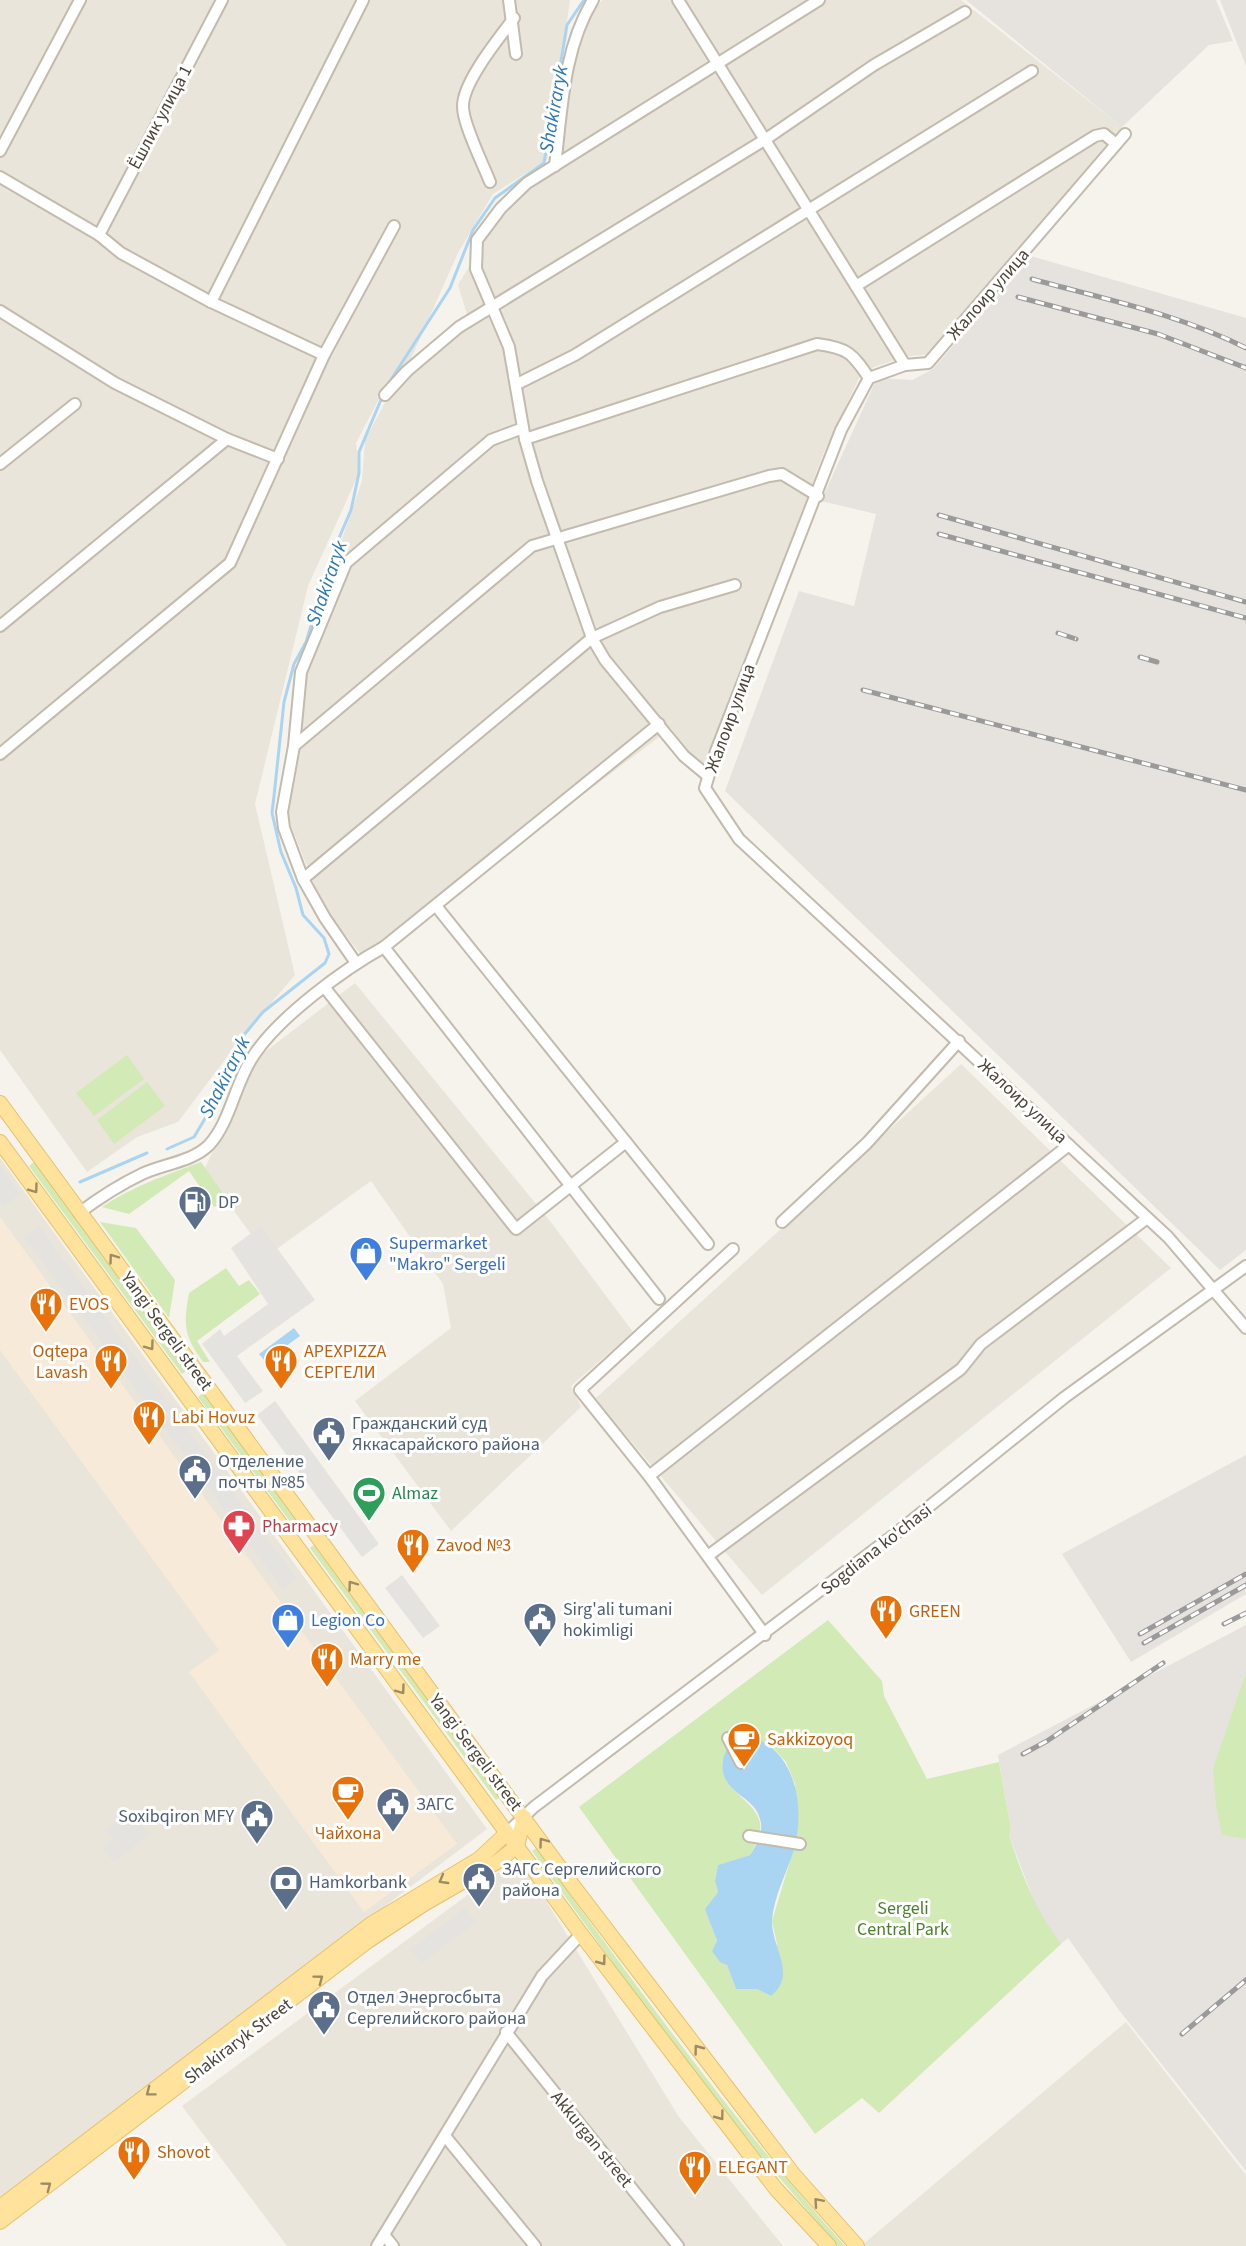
<svg xmlns="http://www.w3.org/2000/svg" width="1246" height="2246" viewBox="0 0 1246 2246" font-family="'Source Sans 3',sans-serif">
  <style>
    .residential { fill: #eae5da }
    .commercial { fill: #f7ead8 }
    .industrial { fill: #e6e2dd }
    .green { fill: #d2eab5; fill-rule: evenodd }
    .parking { fill: #e5e3e0 }
    .water { fill: #a9d4f2 }
    .lines { fill: none; stroke-linecap: round; stroke-linejoin: round }
    .stream { stroke: #a9d4f2; stroke-width: 3 }
    .minor-casing { stroke: #c2bbae; stroke-width: 14 }
    .major-casing { stroke: #e6c16a; stroke-width: 16 }
    .minor { stroke: #fff; stroke-width: 10 }
    .major { stroke: #ffe39c; stroke-width: 14 }
    .rail-casing { stroke: #9a9a9a; stroke-width: 5 }
    .rail { stroke: #fff; stroke-width: 3; stroke-dasharray: 9; stroke-linecap: butt }
    .oneway { stroke: #9c8c66 }
    .labels { text-anchor: middle; stroke-width: 6; stroke-linejoin: round; paint-order: stroke }
    .street-label { font-size: 18px; fill: #4b4439; stroke: #fff }
    .service-label { font-size: 18px; fill: #4e5e75; stroke: #fff; text-anchor: start }
    .shop-label { font-size: 18px; fill: #366cbe; stroke: #fff; text-anchor: start }
    .food-label { font-size: 18px; fill: #c56008; stroke: #fff; text-anchor: start }
    .leisure-label { font-size: 18px; fill: #27864d; stroke: #fff; text-anchor: start }
    .health-label { font-size: 18px; fill: #be3a42; stroke: #fff; text-anchor: start }
    .park-label { font-size: 18px; fill: #4a7f2a; stroke: #fff }
    .water-label { font-size: 20px; font-style: italic; fill: #2e7ab2; stroke: #fff }
  </style>
  <rect width="100%" height="100%" fill="#f6f3ec"/>
  <g class="residential">
    <polygon points="0,0 570,0 547,160 493,194 458,253 405,372 379,399 356,443 359,473 308,586 255,804 295,975 239,1041 178,1122 137,1137 87,1172 0,1050"/>
    <polygon points="602,0 961,0 1122,127 936,350 925,355 908,356 874,367 859,378 824,452 709,761 703,763 687,750 671,728 365,960 322,904 282,803 297,696 343,559 338,550 362,481 365,440 389,395 469,321 458,285 513,194 557,170 570,66 584,24"/>
    <polygon points="355,983 550,1221 633,1332 571,1386 581,1407 451,1531 355,1401 451,1328 443,1284 371,1181 267,1256 204,1170 257,1058"/>
    <polygon points="961,1064 1171,1268 762,1595 595,1399"/>
    <polygon points="0,1158 487,1829 0,2197"/>
    <polygon points="510,1867 527,1870 679,2117 783,2246 287,2246 182,2106 504,1868"/>
    <polygon points="1126,2022 1246,2175 1246,2246 861,2246"/>
  </g>
  <polygon class="commercial" points="0,1217 457,1844 364,1912 189,1672 219,1650 0,1350"/>
  <g class="industrial">
    <polygon points="966,0 1216,0 1233,41 1209,45 1122,127"/>
    <polygon points="1220,0 1246,0 1246,66"/>
    <polygon points="1031,256 1246,318 1246,1250 1220,1270 725,791 799,591 854,606 876,514 821,501 877,378 912,380 933,369"/>
    <polygon points="1246,1455 1246,1594 1131,1662 1062,1554"/>
    <polygon points="1246,1625 1246,1673 1222,1834 1246,1839 1246,2171 1119,2010 1068,1938 1061,1944 1040,1917 1009,1835 1011,1830 998,1755"/>
  </g>
  <g class="green">
    <polygon points="127,1055 144,1079 94,1116 76,1093"/>
    <polygon points="147,1082 165,1106 114,1144 97,1120"/>
    <polygon points="34,1162 187,1371 182,1374 29,1166"/>
    <path d="M 201,1162 L 227,1199 L 214,1207 L 189,1171 L 129,1214 L 102,1207 C 133,1186 166,1175 201,1162 Z"/>
    <polygon points="100,1222 136,1228 175,1280 169,1318"/>
    <path d="M 226,1268 L 239,1286 L 249,1280 L 260,1294 L 197,1341 L 210,1362 L 203,1362 C 184,1335 183,1326 189,1293 Z"/>
    <polygon points="203,1393 299,1523 294,1527 198,1397"/>
    <polygon points="314,1545 501,1797 496,1800 310,1548"/>
    <path d="M 828,1620 L 882,1681 L 884,1696 L 927,1779 L 999,1762 L 1011,1830 L 1009,1835 C 1022,1875 1035,1910 1061,1944 L 879,2113 L 862,2098 L 815,2134 L 579,1807 ZM 742,1738 L 769,1743 L 786,1762 L 795,1784 L 793,1851 L 772,1921 L 777,1944 L 771,1996 L 757,1989 L 736,1989 L 727,1965 L 712,1951 L 717,1942 C 711,1923 703,1908 718,1892 L 715,1881 L 718,1865 L 750,1855 C 775,1814 750,1810 726,1781 Z"/>
    <polygon points="1246,1673 1246,1839 1222,1835 1216,1805 1213,1769"/>
    <path d="M 536,1848 C 635,1984 733,2121 845,2246 L 838,2246 L 741,2133 L 671,2043 L 532,1851 Z"/>
  </g>
  <g class="parking">
    <polygon points="0,1166 20,1194 3,1207 0,1203"/>
    <polygon points="39,1226 298,1580 283,1590 24,1237"/>
    <polygon points="261,1226 315,1300 237,1356 263,1391 245,1403 202,1344 220,1329 224,1336 268,1304 231,1248"/>
    <polygon points="275,1401 379,1544 362,1557 257,1415"/>
    <polygon points="402,1575 440,1626 423,1638 385,1588"/>
    <polygon points="130,1811 149,1835 114,1862 104,1848 114,1840 106,1830"/>
    <polygon points="465,1908 476,1922 422,1963 411,1949"/>
  </g>
  <g class="water">
    <polygon points="294,1328 300,1336 265,1361 259,1354"/>
    <path d="M 753,1737 C 797,1753 805,1809 794,1850 C 787,1872 774,1896 772,1920 C 771,1948 798,1974 771,1996 L 757,1989 L 736,1989 L 727,1965 L 720,1962 L 712,1951 L 717,1941 L 705,1909 L 718,1892 L 715,1881 L 718,1865 L 750,1855 C 758,1843 765,1831 759,1816 C 752,1794 715,1792 724,1756 C 728,1743 741,1738 753,1737 Z"/>
  </g>
  <g class="lines">
    <g class="stream">
      <polyline points="385,389 450,288 473,230 495,198 544,163 567,25 584,0"/>
      <polyline points="167,1149 194,1137 206,1117 239,1041 263,1012 325,963 329,954 324,938 303,915 296,888 281,852 272,813 274,796 284,702 294,664 306,642 336,545 351,510 359,473 359,452 383,395"/>
      <polyline points="80,1182 147,1153"/>
    </g>
    <g class="minor-casing">
      <g id="minor">
        <polyline points="509,0 516,54"/>
        <polyline points="678,0 905,365"/>
        <polyline points="1125,134 928,363 905,365 869,378 841,430 716,751 705,788 739,839 1168,1237 1246,1328"/>
        <polyline points="0,151 80,0"/>
        <path d="M 555,166 C 562,109 563,50 593,0"/>
        <polyline points="0,177 99,235 121,253 211,302 324,355"/>
        <path d="M 490,182 C 483,164 463,124 463,107 C 462,83 499,38 514,18"/>
        <polyline points="99,235 222,0"/>
        <polyline points="856,286 1095,136 1104,134 1116,144"/>
        <polyline points="211,302 363,0"/>
        <polyline points="0,311 115,383 227,439 278,459"/>
        <polyline points="517,384 575,355 1032,71"/>
        <polyline points="385,395 407,371 459,327 766,139 874,65 965,12"/>
        <path d="M 525,439 L 817,344 C 848,348 852,353 869,378"/>
        <polyline points="0,464 75,404"/>
        <polyline points="0,626 227,439"/>
        <polyline points="294,746 301,672 346,563 491,440 523,428"/>
        <polyline points="0,754 230,563 324,355 394,226"/>
        <polyline points="708,776 684,756 605,660 592,638 537,481 525,439 509,347 476,269 477,240 501,208 527,183 819,0"/>
        <polyline points="303,879 592,638 660,607 735,585"/>
        <polyline points="436,906 708,1244"/>
        <polyline points="384,947 659,1299"/>
        <polyline points="356,963 325,918 303,879 284,828 282,812 294,746 532,546 769,476 782,474 818,496"/>
        <polyline points="325,988 516,1229 626,1142"/>
        <path d="M 79,1213 C 99,1198 119,1185 142,1174 C 163,1164 192,1162 209,1145 C 231,1121 235,1082 254,1055 C 279,1017 344,969 384,947 L 659,724"/>
        <polyline points="782,1222 867,1143 959,1041"/>
        <polyline points="733,1249 580,1390 649,1476 765,1635"/>
        <polyline points="649,1476 1069,1145"/>
        <polyline points="709,1555 961,1369 981,1344 1146,1219"/>
        <polyline points="728,1738 741,1763"/>
        <polyline points="507,1833 534,1807 895,1534 1065,1397 1246,1266"/>
        <polyline points="749,1836 800,1844"/>
        <polyline points="506,2032 678,2246"/>
        <polyline points="445,2136 535,2246"/>
        <polyline points="384,2235 393,2246"/>
        <polyline points="377,2246 542,1976 581,1934"/>
      </g>
    </g>
    <g class="major-casing">
      <g id="major">
        <polyline points="0,1103 574,1887 794,2175 857,2246"/>
        <polyline points="0,1142 581,1934 776,2189 829,2246"/>
        <polyline points="0,2207 371,1924 479,1859 507,1833"/>
        <polyline points="0,2222 368,1941 424,1904 497,1862 517,1846 524,1817"/>
      </g>
    </g>
    <use href="#minor" class="minor"/>
    <use href="#major" class="major"/>
    <g class="rail-casing">
      <g id="rail">
        <path d="M 1032,279 C 1104,299 1179,314 1246,348"/>
        <polyline points="1018,297 1158,334 1246,368"/>
        <polyline points="939,515 1246,602"/>
        <polyline points="939,534 1246,618"/>
        <polyline points="1058,633 1076,639"/>
        <polyline points="1140,657 1157,662"/>
        <polyline points="863,690 1246,790"/>
        <polyline points="1224,1624 1246,1613"/>
        <polyline points="1140,1634 1246,1574"/>
        <polyline points="1144,1643 1246,1585"/>
        <polyline points="1023,1754 1047,1741 1163,1663"/>
        <polyline points="1182,2034 1246,1980"/>
      </g>
    </g>
    <use href="#rail" class="rail"/>
  </g>
  <defs><path id="oneway-chevron" d="M-2-3.5L2.5 0L-2 3.5" fill="none" stroke-width="1.6" stroke-linecap="round" stroke-linejoin="round" transform="scale(1.5)"/></defs>
  <g class="oneway">
    <use href="#oneway-chevron" transform="translate(34 1189) rotate(54)"/>
    <use href="#oneway-chevron" transform="translate(113 1258) rotate(-126)"/>
    <use href="#oneway-chevron" transform="translate(150 1346) rotate(54)"/>
    <use href="#oneway-chevron" transform="translate(352 1585) rotate(-126)"/>
    <use href="#oneway-chevron" transform="translate(401 1690) rotate(54)"/>
    <use href="#oneway-chevron" transform="translate(543 1842) rotate(-126)"/>
    <use href="#oneway-chevron" transform="translate(443 1880) rotate(150)"/>
    <use href="#oneway-chevron" transform="translate(602 1961) rotate(53)"/>
    <use href="#oneway-chevron" transform="translate(319 1979) rotate(-37)"/>
    <use href="#oneway-chevron" transform="translate(698 2049) rotate(-127)"/>
    <use href="#oneway-chevron" transform="translate(150 2092) rotate(143)"/>
    <use href="#oneway-chevron" transform="translate(720 2116) rotate(53)"/>
    <use href="#oneway-chevron" transform="translate(47 2186) rotate(-37)"/>
    <use href="#oneway-chevron" transform="translate(818 2202) rotate(-131)"/>
  </g>
  <defs>
    <g id="fuel-pin" transform="scale(1.725)"><path d="M0 17L-7.5 6A9.5 9.5 0 1 1 7.5 6Z" fill="#5c6f8a" stroke="#fff"/><path d="M-5.5-6h7V0h2V4h1.3V-2.5L3-4.5l.8-.8L6-3V5H2.5V1h-1V6h-7ZM-4.2-4.7v3.2H.2V-4.7Z" fill="#fff"/></g>
    <g id="shop-pin" transform="scale(1.725)"><path d="M0 17L-7.5 6A9.5 9.5 0 1 1 7.5 6Z" fill="#3f7fe0" stroke="#fff"/><path d="M-5-2.5h2.3a2.7 3.5 0 0 1 5.4 0H5L5.5 6h-11ZM-1.5-2.5h3a1.5 2.3 0 0 0-3 0Z" fill="#fff"/></g>
    <g id="restaurant-pin" transform="scale(1.725)"><path d="M0 17L-7.5 6A9.5 9.5 0 1 1 7.5 6Z" fill="#e8710a" stroke="#fff"/><path d="M-5-6h1v4h1v-4h1v4h1v-4h1v5L-1.5 .5V6h-2V.5L-5-1ZM5-6V6H3V1.5H1.5Q1.5-4 5-6Z" fill="#fff"/></g>
    <g id="civic-pin" transform="scale(1.725)"><path d="M0 17L-7.5 6A9.5 9.5 0 1 1 7.5 6Z" fill="#5c6f8a" stroke="#fff"/><path d="M-.6-6.5H3V-4.5H.6V-3L4-1V1h2V6H-6V1h2V-1L-.6-3ZM-1.2 2.5V6h2.4V2.5Z" fill="#fff"/></g>
    <g id="stadium-pin" transform="scale(1.725)"><path d="M0 17L-7.5 6A9.5 9.5 0 1 1 7.5 6Z" fill="#2e9e5b" stroke="#fff"/><path d="M0-5a6.5 5 0 1 0 0 10a6.5 5 0 1 0 0-10ZM-3.5-1.8h7v3.6h-7Z" fill="#fff"/></g>
    <g id="pharmacy-pin" transform="scale(1.725)"><path d="M0 17L-7.5 6A9.5 9.5 0 1 1 7.5 6Z" fill="#e0444e" stroke="#fff"/><path d="M-2-6h4v4h4v4h-4v4h-4v-4h-4v-4h4Z" fill="#fff"/></g>
    <g id="cafe-pin" transform="scale(1.725)"><path d="M0 17L-7.5 6A9.5 9.5 0 1 1 7.5 6Z" fill="#e8710a" stroke="#fff"/><path d="M-5.5-4.5H6V0H3Q3 3.5 0 3.5H-2.5Q-5.5 3.5-5.5 0ZM3-3.2v2h1.7v-2ZM-6 4.5H4V6H-6Z" fill="#fff"/></g>
    <g id="bank-pin" transform="scale(1.725)"><path d="M0 17L-7.5 6A9.5 9.5 0 1 1 7.5 6Z" fill="#5c6f8a" stroke="#fff"/><path d="M-6-4H6V4H-6ZM0-2.3a2.3 2.3 0 1 0 0 4.6a2.3 2.3 0 1 0 0-4.6Z" fill="#fff"/></g>
  </defs>
  <g fill-rule="evenodd">
    <use href="#fuel-pin" x="195" y="1202"/>
    <use href="#shop-pin" x="366" y="1253"/>
    <use href="#restaurant-pin" x="46" y="1304"/>
    <use href="#restaurant-pin" x="111" y="1361"/>
    <use href="#restaurant-pin" x="281" y="1361"/>
    <use href="#restaurant-pin" x="149" y="1417"/>
    <use href="#civic-pin" x="329" y="1433"/>
    <use href="#civic-pin" x="195" y="1471"/>
    <use href="#stadium-pin" x="369" y="1493"/>
    <use href="#pharmacy-pin" x="239" y="1526"/>
    <use href="#restaurant-pin" x="413" y="1545"/>
    <use href="#restaurant-pin" x="886" y="1611"/>
    <use href="#civic-pin" x="540" y="1619"/>
    <use href="#shop-pin" x="288" y="1620"/>
    <use href="#restaurant-pin" x="327" y="1659"/>
    <use href="#cafe-pin" x="744" y="1739"/>
    <use href="#cafe-pin" x="348" y="1792"/>
    <use href="#civic-pin" x="393" y="1804"/>
    <use href="#civic-pin" x="257" y="1816"/>
    <use href="#civic-pin" x="479" y="1879"/>
    <use href="#bank-pin" x="286" y="1882"/>
    <use href="#civic-pin" x="324" y="2007"/>
    <use href="#restaurant-pin" x="134" y="2152"/>
    <use href="#restaurant-pin" x="695" y="2167"/>
  </g>
  <g class="labels">
    <g class="street-label">
      <text transform="translate(160 117) rotate(-62)" y="6">Ёшлик улица 1</text>
      <text transform="translate(988 294) rotate(-49)" y="6">Жалоир улица</text>
      <text transform="translate(730 718) rotate(-70)" y="6">Жалоир улица</text>
      <text transform="translate(1023 1101) rotate(43)" y="6">Жалоир улица</text>
      <text transform="translate(167 1331) rotate(54)" y="6">Yangi Sergeli street</text>
      <text transform="translate(876 1549) rotate(-38)" y="6">Sogdiana ko'chasi</text>
      <text transform="translate(476 1752) rotate(53)" y="6">Yangi Sergeli street</text>
      <text transform="translate(238 2041) rotate(-37)" y="6">Shakiraryk Street</text>
      <text transform="translate(592 2139) rotate(51)" y="6">Akkurgan street</text>
    </g>
    <g class="service-label">
      <text x="218" y="1208">DP</text>
      <text x="352" y="1429">Гражданский суд<tspan x="352" dy="21">Яккасарайского района</tspan></text>
      <text x="218" y="1467">Отделение<tspan x="218" dy="21">почты №85</tspan></text>
      <text x="563" y="1615">Sirg'ali tumani<tspan x="563" dy="21">hokimligi</tspan></text>
      <text x="416" y="1810">ЗАГС</text>
      <text x="234" y="1822" text-anchor="end">Soxibqiron MFY</text>
      <text x="502" y="1875">ЗАГС Сергелийского<tspan x="502" dy="21">района</tspan></text>
      <text x="309" y="1888">Hamkorbank</text>
      <text x="347" y="2003">Отдел Энергосбыта<tspan x="347" dy="21">Сергелийского района</tspan></text>
    </g>
    <g class="shop-label">
      <text x="389" y="1249">Supermarket<tspan x="389" dy="21">"Makro" Sergeli</tspan></text>
      <text x="311" y="1626">Legion Co</text>
    </g>
    <g class="food-label">
      <text x="69" y="1310">EVOS</text>
      <text x="88" y="1357" text-anchor="end">Oqtepa<tspan x="88" dy="21">Lavash</tspan></text>
      <text x="304" y="1357">APEXPIZZA<tspan x="304" dy="21">СЕРГЕЛИ</tspan></text>
      <text x="172" y="1423">Labi Hovuz</text>
      <text x="436" y="1551">Zavod №3</text>
      <text x="909" y="1617">GREEN</text>
      <text x="350" y="1665">Marry me</text>
      <text x="767" y="1745">Sakkizoyoq</text>
      <text x="348" y="1839" text-anchor="middle">Чайхона</text>
      <text x="157" y="2158">Shovot</text>
      <text x="718" y="2173">ELEGANT</text>
    </g>
    <g class="leisure-label">
      <text x="392" y="1499">Almaz</text>
    </g>
    <g class="health-label">
      <text x="262" y="1532">Pharmacy</text>
    </g>
    <g class="park-label">
      <text x="903" y="1914">Sergeli<tspan x="903" dy="21">Central Park</tspan></text>
    </g>
    <g class="water-label">
      <text transform="translate(553 109) rotate(-80)" y="7">Shakiraryk</text>
      <text transform="translate(326 583) rotate(-71)" y="7">Shakiraryk</text>
      <text transform="translate(224 1077) rotate(-63)" y="7">Shakiraryk</text>
    </g>
  </g>
</svg>
